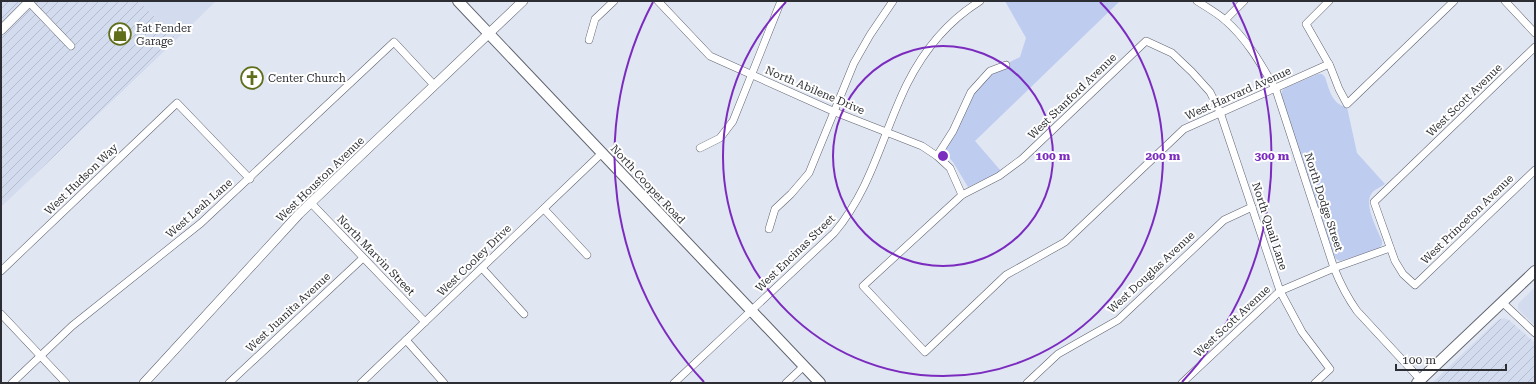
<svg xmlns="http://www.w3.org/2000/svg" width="1536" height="384" viewBox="0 0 1536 384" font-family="'Roboto Serif',serif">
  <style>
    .built { fill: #d3dbef }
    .industrial { fill: url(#industrial-furrows) }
    .park { fill: #beccf0 }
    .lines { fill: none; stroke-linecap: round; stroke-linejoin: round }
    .minor-casing { stroke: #5f636e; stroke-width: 8 }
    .tertiary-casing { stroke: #5f636e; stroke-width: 10 }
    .secondary-casing { stroke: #5f636e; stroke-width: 12 }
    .minor { stroke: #fff; stroke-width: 7 }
    .tertiary { stroke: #fff; stroke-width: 9 }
    .secondary { stroke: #fff; stroke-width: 10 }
    .ring { fill: none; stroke: #7b2cbf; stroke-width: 2 }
    .labels { text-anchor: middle; stroke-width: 4; stroke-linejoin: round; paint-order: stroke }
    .poi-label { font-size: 11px; fill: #2c2e33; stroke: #fff; text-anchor: start }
    .street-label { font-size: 11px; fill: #2c2e33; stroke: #fff }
    .centre { fill: #7b2cbf; stroke: #fff; stroke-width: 2 }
    .ring-label { font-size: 12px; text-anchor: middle; font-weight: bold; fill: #7b2cbf; stroke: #fff; stroke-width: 4; stroke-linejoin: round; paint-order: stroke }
  </style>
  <defs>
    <pattern id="industrial-furrows" width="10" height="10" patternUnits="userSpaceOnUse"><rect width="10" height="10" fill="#d3dbef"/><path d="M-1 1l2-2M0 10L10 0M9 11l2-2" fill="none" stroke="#b5bccd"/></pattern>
  </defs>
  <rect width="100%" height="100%" fill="#e1e6f3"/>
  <g class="built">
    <polygon points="139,1 216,1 177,39"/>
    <polygon points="1535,287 1535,326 1518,309 1518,304"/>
  </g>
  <g class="industrial">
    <polygon points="1,1 139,1 177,39 1,207"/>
    <polygon points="1504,318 1509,320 1535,343 1535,383 1432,383 1498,320"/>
  </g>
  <g class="park">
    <path d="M 1005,1 L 1120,1 L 975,141 L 1001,171 L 968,187 L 953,162 L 943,151 C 957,124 969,93 992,72 C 996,68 1013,61 1020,57 L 1026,38 Z"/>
    <path d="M 1318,74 L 1322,74 L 1325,77 C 1329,89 1332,105 1347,107 L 1357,153 L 1385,184 C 1381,187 1375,189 1372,193 C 1363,203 1377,229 1382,241 L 1382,245 L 1378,249 L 1340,261 L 1336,259 L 1333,253 L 1281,96 L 1282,91 L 1285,88 Z"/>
  </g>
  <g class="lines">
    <g class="minor-casing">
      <g id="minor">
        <polyline points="28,1 71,46"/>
        <polyline points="658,1 710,56 835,112 922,146 937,156 950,168 962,195"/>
        <path d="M 1197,1 C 1206,7 1217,13 1225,20 C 1247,39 1261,64 1276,90 L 1334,268 C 1340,283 1347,297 1357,311 L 1420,379"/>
        <polyline points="1329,1 1306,24 1330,66 1339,89 1347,104 1454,1"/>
        <polyline points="1505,1 1535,33"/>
        <polyline points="1225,20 1244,1"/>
        <polyline points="589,40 595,19 614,1"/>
        <polyline points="1535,47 1374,202 1395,261 1403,274 1415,285 1535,170"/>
        <polyline points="700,148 720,138 733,121 781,1"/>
        <polyline points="937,156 953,131 971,92 990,71 1006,65"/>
        <polyline points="311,203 425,322"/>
        <polyline points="544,209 587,255"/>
        <polyline points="769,229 775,209 791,194 809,173 854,63 870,35 893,1"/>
        <polyline points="482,268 524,314"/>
        <polyline points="1,271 177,103 250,179"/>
        <polyline points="1502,302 1535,333"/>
        <polyline points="1,314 66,383"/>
        <polyline points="406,340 444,383"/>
        <polyline points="12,383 72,326 201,223 394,42 434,85"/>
        <polyline points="229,383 363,258"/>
        <polyline points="361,383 602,153"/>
        <path d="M 674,383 L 834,233 C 872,188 882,135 907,84 C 924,50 948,21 980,1"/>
        <polyline points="786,383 804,366"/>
        <polyline points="1027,383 1058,354 1118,320 1224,220 1252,207"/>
        <polyline points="1182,383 1280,291 1334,268 1390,248"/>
        <polyline points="1315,383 1330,369 1302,332 1280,291 1220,112 1210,92 1192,72 1172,53 1146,41 1022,159 999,176 962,195 863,286 925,352 1006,275 1065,242 1184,129 1329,64"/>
      </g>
    </g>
    <g class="tertiary-casing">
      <g id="tertiary">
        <polyline points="1,30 30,1"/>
        <polyline points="144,383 299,214 523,1"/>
      </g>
    </g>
    <g class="secondary-casing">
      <g id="secondary">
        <polyline points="458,1 820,383"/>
        <polyline points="1417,383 1535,271"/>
      </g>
    </g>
    <use href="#minor" class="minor"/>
    <use href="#tertiary" class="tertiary"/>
    <use href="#secondary" class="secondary"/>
  </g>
  <g class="ring">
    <circle cx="943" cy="156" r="110"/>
    <path d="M1100 2A220 220 0 1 1 786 2"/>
    <path d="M704 382A329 329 0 0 1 653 2M1233 2A329 329 0 0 1 1182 382"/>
  </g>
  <defs>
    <g id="shop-ring" transform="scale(1.15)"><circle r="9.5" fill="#fff" stroke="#5f6e19" stroke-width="1.5"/><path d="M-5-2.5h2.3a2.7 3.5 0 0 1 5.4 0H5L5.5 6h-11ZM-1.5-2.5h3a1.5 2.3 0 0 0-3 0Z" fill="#5f6e19"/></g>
    <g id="church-ring" transform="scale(1.15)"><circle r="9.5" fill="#fff" stroke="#5f6e19" stroke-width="1.5"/><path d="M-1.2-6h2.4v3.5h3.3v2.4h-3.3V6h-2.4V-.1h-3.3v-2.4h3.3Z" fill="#5f6e19"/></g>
  </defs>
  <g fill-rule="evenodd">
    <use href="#shop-ring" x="120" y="34"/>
    <use href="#church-ring" x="252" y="78"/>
  </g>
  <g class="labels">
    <g class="poi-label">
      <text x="136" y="32">Fat Fender<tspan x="136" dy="13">Garage</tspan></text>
      <text x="268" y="82">Center Church</text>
    </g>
    <g class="street-label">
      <text transform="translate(815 90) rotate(23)" y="4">North Abilene Drive</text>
      <text transform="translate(1238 93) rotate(-24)" y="4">West Harvard Avenue</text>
      <text transform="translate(1072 96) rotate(-44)" y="4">West Stanford Avenue</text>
      <text transform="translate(1464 100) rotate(-44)" y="4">West Scott Avenue</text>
      <text transform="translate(81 179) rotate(-44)" y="4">West Hudson Way</text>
      <text transform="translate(320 179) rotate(-44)" y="4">West Houston Avenue</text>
      <text transform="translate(648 184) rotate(47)" y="4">North Cooper Road</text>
      <text transform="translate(1324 202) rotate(72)" y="4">North Dodge Street</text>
      <text transform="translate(199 208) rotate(-41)" y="4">West Leah Lane</text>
      <text transform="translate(1467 219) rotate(-44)" y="4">West Princeton Avenue</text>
      <text transform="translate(1270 226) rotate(72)" y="4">North Quail Lane</text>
      <text transform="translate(795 253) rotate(-44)" y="4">West Encinas Street</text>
      <text transform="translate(376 255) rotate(46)" y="4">North Marvin Street</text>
      <text transform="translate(474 260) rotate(-44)" y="4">West Cooley Drive</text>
      <text transform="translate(1151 272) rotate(-43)" y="4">West Douglas Avenue</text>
      <text transform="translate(288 312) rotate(-43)" y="4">West Juanita Avenue</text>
      <text transform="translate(1232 321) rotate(-43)" y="4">West Scott Avenue</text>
    </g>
  </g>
  <circle cx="943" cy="156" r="6" class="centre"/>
  <g class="ring-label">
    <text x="1053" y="160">100 m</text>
    <text x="1163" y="160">200 m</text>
    <text x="1272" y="160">300 m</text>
  </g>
  <rect width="1536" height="384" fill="none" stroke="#2c2e33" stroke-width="4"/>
  <path d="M1396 364v6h110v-6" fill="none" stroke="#2c2e33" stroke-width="2"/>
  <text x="1402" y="364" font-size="12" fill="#2c2e33" stroke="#ffffff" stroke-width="3" paint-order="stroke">100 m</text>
</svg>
